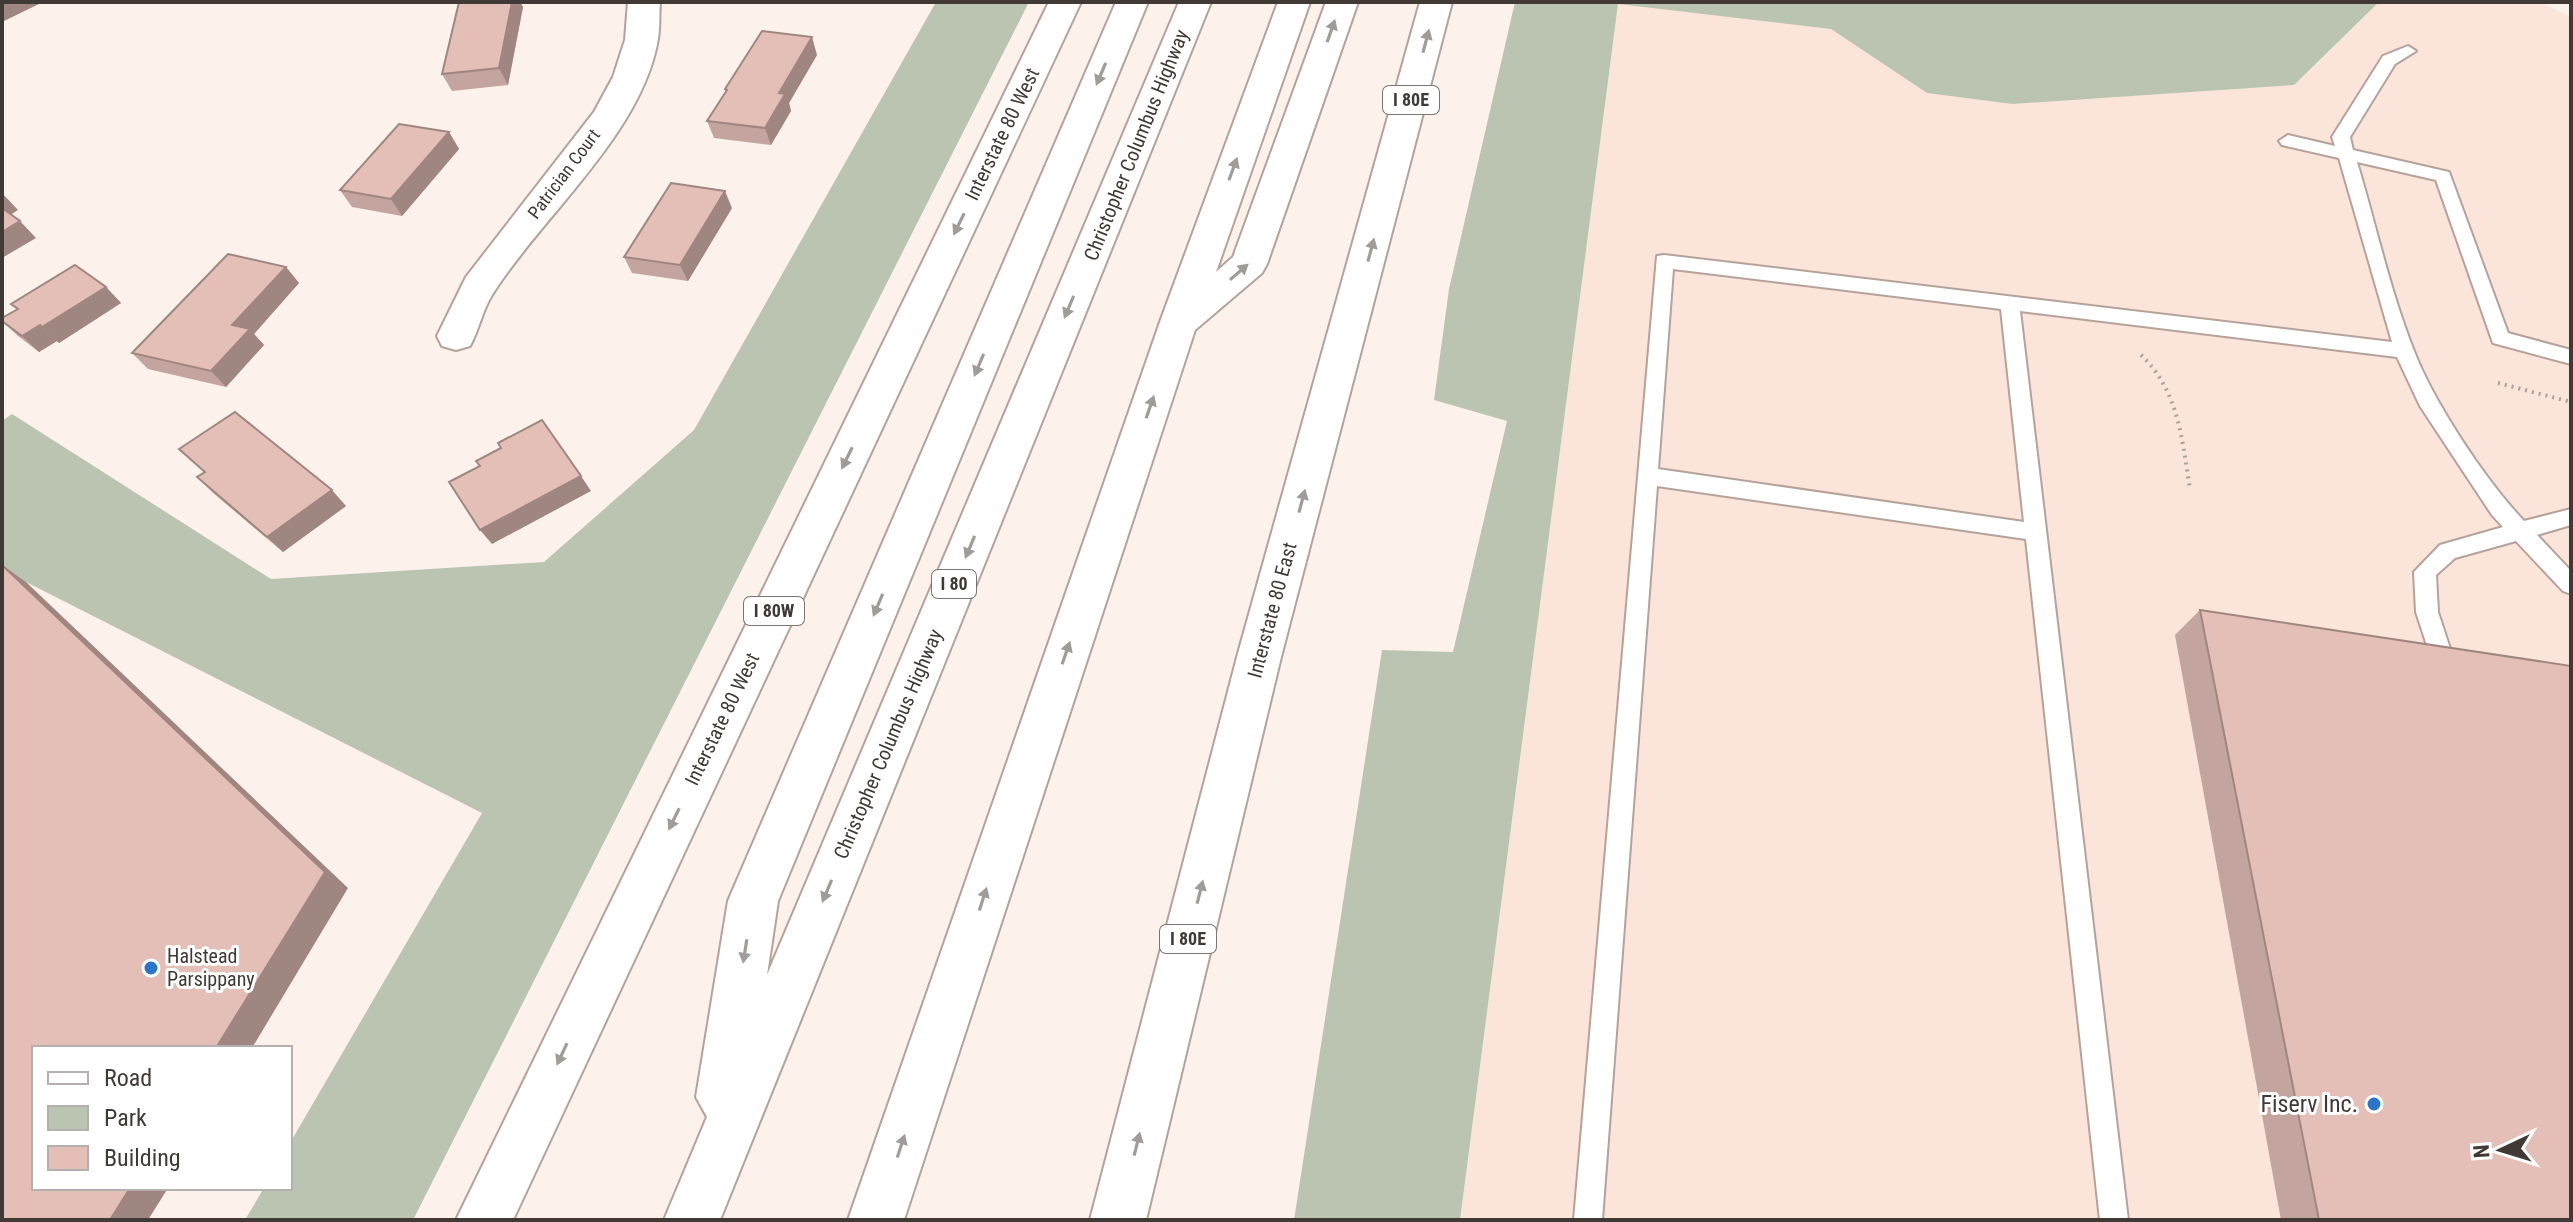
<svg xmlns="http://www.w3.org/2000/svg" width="2573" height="1222" viewBox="0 0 2573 1222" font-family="'Roboto Condensed',sans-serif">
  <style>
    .built { fill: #fbe5db }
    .green { fill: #bac4b1 }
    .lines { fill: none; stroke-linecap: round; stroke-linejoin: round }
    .lane-casing { stroke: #b5a29a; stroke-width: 4 }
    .street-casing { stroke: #b5a29a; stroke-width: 4 }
    .highway-casing { stroke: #b5a29a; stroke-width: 4 }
    .path { stroke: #aba09c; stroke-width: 4; stroke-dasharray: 2 5; stroke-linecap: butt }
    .lane { fill: #fff; fill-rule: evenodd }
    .street { fill: #fff; fill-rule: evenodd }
    .highway { fill: #fff; fill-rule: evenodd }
    .wall { fill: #c4a49e }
    .shaded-wall { fill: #a08681 }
    .building { fill: #e4bfb8; stroke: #a08681; stroke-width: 2 }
    .oneway { fill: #a09c9a }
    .poi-dot { fill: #2c74c5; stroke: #fff; stroke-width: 3 }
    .labels { text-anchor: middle; stroke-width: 6; stroke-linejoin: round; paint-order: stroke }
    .shield { fill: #fff; stroke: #7a7472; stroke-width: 2 }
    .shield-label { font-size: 18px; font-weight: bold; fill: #413936 }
    .far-street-label { font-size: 18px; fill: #413936; stroke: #fff }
    .street-label { font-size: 20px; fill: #413936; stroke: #fff }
    .poi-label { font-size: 20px; fill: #413936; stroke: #fff; text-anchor: start }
    .near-poi-label { font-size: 24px; fill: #413936; stroke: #fff; text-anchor: end }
  </style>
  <rect width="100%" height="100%" fill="#fdf1ec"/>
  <polygon class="built" points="2379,2 2540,2 2571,17 2571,1220 1460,1220 1618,3 1831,29 1927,93 2012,104 2294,85"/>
  <g class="green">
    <polygon points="936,2 1029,2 413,1220 245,1220 264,1188 290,1188 290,1143 482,813 26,582 2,599 2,421 12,414 271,579 544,562 694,430"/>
    <polygon points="1515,2 2379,2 2294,85 2012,104 1927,93 1831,29 1618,4 1460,1220 1294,1220 1382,650 1453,652 1507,421 1434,400 1449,289"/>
  </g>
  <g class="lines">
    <g class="lane-casing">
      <path id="lane" d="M 2408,46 L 2416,51 L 2395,64 L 2350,137 L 2353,150 L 2449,172 L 2508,333 L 2571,350 L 2571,364 L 2493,343 L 2436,180 L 2357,162 C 2376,225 2390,291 2414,351 C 2434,403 2486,481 2524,521 L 2571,509 L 2571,525 L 2537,535 L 2571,571 L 2571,594 L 2563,591 L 2516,541 L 2455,558 L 2436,575 L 2438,612 L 2458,673 L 2455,680 L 2447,683 L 2439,680 L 2436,673 L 2416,612 L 2414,572 L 2440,545 L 2503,527 L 2492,515 L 2420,406 L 2397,357 L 2020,311 L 2128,1220 L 2100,1220 L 2026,539 L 1657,486 L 1602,1220 L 1574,1220 L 1657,256 L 1664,255 L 2392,342 L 2339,158 L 2282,145 L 2279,141 L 2288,135 L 2335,146 L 2332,137 L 2383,56 ZM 1673,269 L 2001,309 L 2024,522 L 1658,469 Z"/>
    </g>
    <g class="street-casing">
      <path id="street" d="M 628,2 L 660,2 C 659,14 660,27 658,39 C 642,134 542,216 492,295 C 482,311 479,330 470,346 L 456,350 L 442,346 L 437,336 L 466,277 L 594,112 L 613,77 L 625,40 Z"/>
    </g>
    <g class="highway-casing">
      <g id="highway">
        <polygon points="1049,2 1081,2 513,1220 456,1220"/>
        <polygon points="1116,2 1148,2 778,901 767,975 1179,2 1211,2 720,1220 664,1220 707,1117 696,1097 728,901"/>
        <polygon points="1278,2 1310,2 1216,272 1233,257 1326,2 1358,2 1267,264 1262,273 1195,330 904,1220 848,1220 1160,322"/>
        <polygon points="1420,2 1452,2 1281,657 1146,1220 1090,1220 1237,657"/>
      </g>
    </g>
    <g class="path">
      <path d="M 2141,355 C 2179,391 2182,440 2190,489"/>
      <polyline points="2498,383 2571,402"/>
    </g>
    <use href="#lane" class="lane"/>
    <use href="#street" class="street"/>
    <use href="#highway" class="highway"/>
  </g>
  <g class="wall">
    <polygon points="459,2 520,2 523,7 508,85 452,91 442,74"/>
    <polygon points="817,55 789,103 791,111 771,145 714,138 707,121 726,92 725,89"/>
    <polygon points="449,132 459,149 402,216 352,207 340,190"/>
    <polygon points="732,208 688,281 632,273 624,257"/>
    <polygon points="286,267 299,283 254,334 264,345 226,387 148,369 132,353"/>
    <polygon points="106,287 121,303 59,343 57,341 39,352 18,336 2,321 17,309 11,304"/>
    <polygon points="179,449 346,506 283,552 213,493 197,477 204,472"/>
    <polygon points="2200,610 2571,1220 2281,1220 2175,635"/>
  </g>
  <g class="shaded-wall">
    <polygon points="2,2 37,2 39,4 2,22"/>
    <polygon points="512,2 520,2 523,7 508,85 499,68"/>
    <polygon points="812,37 817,55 789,103 791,111 771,145 765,128 779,93"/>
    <polygon points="449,132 459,149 402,216 391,199"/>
    <polygon points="725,191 732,208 688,281 680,265"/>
    <polygon points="2,193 18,210 7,217 2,212"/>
    <polygon points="20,221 36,238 2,258 2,232"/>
    <polygon points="286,267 299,283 254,334 264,345 226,387 211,371 232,325"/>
    <polygon points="106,287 121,303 59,343 42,327"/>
    <polygon points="40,325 57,341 39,352 22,336"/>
    <polygon points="581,476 591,491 492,544 480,530"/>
    <polygon points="332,490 346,506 283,552 267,537"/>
    <polygon points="2,565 26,582 348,888 252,1048 216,1048"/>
    <polygon points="130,1188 168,1188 148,1220 110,1220"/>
  </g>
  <g class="building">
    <polygon points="459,2 512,2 499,68 442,74"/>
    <polygon points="762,31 812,37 779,93 785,94 765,128 707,121 727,90 725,89"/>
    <polygon points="399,124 449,132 391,199 340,190"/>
    <polygon points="671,183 725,191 680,265 624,257"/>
    <polygon points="2,208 20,221 2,232"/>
    <polygon points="228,254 286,267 232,325 250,329 211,371 132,353"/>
    <polygon points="75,265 106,287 42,327 40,325 22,336 2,321 2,318 18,309 11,304"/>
    <polygon points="235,412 332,490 267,537 197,477 205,472 179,449"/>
    <polygon points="542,420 581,476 480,530 449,482 480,466 476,461 501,448 498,443"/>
    <polygon points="2,565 325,872 216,1048 34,1048 34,1188 130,1188 110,1220 2,1220"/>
    <polygon points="2200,610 2571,666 2571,1220 2319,1220"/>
  </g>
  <defs><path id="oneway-solid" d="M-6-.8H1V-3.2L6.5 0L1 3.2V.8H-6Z" transform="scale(2)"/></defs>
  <g class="oneway">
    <use href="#oneway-solid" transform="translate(1331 31) rotate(-71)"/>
    <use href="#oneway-solid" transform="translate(1426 41) rotate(-75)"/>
    <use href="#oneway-solid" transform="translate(1101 74) rotate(113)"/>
    <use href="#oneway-solid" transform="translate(1233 169) rotate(-70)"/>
    <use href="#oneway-solid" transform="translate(959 224) rotate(116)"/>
    <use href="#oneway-solid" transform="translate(1371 250) rotate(-75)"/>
    <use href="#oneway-solid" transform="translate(1239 272) rotate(-41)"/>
    <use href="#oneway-solid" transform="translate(1069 307) rotate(113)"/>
    <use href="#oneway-solid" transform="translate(979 365) rotate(113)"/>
    <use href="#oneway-solid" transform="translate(1150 407) rotate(-71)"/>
    <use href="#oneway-solid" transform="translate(847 458) rotate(116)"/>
    <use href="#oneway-solid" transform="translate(1302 501) rotate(-75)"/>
    <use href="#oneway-solid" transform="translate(970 547) rotate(113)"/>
    <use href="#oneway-solid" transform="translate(878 605) rotate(113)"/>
    <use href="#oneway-solid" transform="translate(1066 653) rotate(-71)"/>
    <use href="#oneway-solid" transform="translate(674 819) rotate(116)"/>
    <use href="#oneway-solid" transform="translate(827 891) rotate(113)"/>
    <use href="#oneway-solid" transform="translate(1200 892) rotate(-76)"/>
    <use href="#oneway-solid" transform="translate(983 899) rotate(-72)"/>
    <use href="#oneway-solid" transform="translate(745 951) rotate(99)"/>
    <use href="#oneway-solid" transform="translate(562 1054) rotate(115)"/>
    <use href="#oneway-solid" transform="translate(1137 1144) rotate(-76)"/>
    <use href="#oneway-solid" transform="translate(901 1146) rotate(-72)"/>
  </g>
  <g class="poi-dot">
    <circle cx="151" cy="968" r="8"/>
    <circle cx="2374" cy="1104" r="8"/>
  </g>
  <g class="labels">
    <g class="shield">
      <rect x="1383" y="86" width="56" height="28" rx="6"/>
      <rect x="932" y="570" width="44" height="28" rx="6"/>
      <rect x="744" y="597" width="60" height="28" rx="6"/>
      <rect x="1160" y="925" width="56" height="28" rx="6"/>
    </g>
    <g class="shield-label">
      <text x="1411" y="106">I 80E</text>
      <text x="954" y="590">I 80</text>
      <text x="774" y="617">I 80W</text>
      <text x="1188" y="945">I 80E</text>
    </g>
    <g class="far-street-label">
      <text transform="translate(564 174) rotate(-53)" y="6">Patrician Court</text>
    </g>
    <g class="street-label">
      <text transform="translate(1002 134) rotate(-64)" y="7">Interstate 80 West</text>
      <text transform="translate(1136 145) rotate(-68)" y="7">Christopher Columbus Highway</text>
      <text transform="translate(1272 610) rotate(-75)" y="7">Interstate 80 East</text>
      <text transform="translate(722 719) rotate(-64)" y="7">Interstate 80 West</text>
      <text transform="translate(888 744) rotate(-67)" y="7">Christopher Columbus Highway</text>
    </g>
    <g class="poi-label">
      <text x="167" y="963">Halstead<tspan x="167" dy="23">Parsippany</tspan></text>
    </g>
    <g class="near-poi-label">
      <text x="2358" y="1112">Fiserv Inc.</text>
    </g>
  </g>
  <rect width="2573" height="1222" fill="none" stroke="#413936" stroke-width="8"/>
  <rect x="32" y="1046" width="260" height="144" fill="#ffffff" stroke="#b3b0af" stroke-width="2"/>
  <rect x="48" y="1072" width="40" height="12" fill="#ffffff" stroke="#b3b0af" stroke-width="2"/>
  <text x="104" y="1086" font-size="24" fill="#413936">Road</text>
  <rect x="48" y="1106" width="40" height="24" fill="#bac4b1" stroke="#b3b0af" stroke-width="2"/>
  <text x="104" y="1126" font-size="24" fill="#413936">Park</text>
  <rect x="48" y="1146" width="40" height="24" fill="#e4bfb8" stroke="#b3b0af" stroke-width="2"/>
  <text x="104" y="1166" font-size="24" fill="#413936">Building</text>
  <g transform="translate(2501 1150) rotate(266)" stroke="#ffffff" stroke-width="6" paint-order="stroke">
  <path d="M0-6L14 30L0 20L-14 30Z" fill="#413936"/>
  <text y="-12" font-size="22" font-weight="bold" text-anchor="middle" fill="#413936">N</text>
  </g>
</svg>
